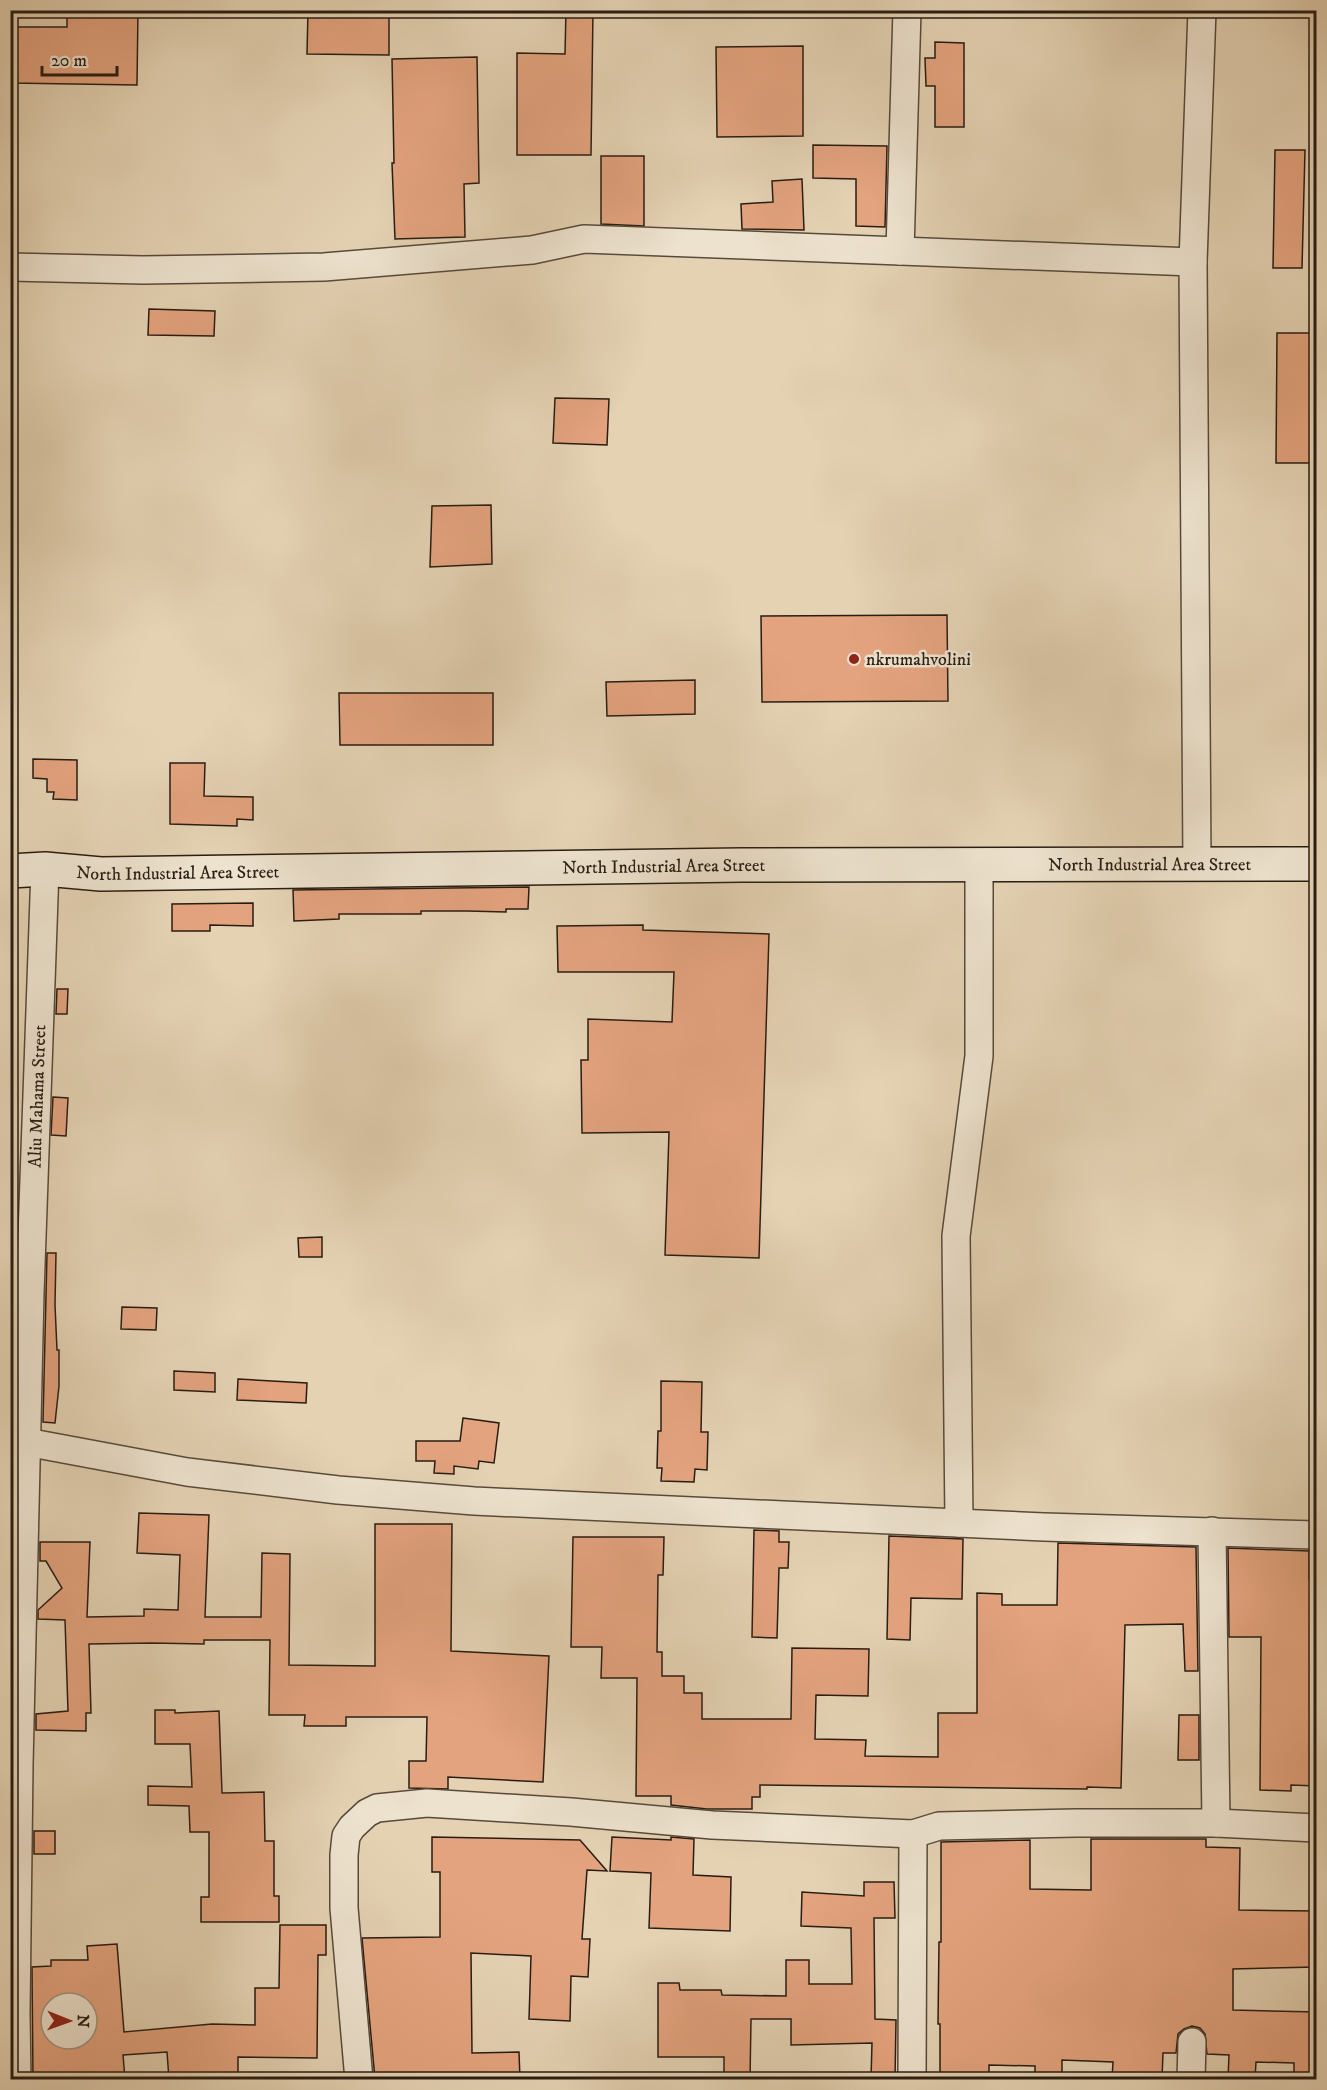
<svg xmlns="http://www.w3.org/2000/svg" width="1327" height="2090" viewBox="0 0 1327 2090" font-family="'IM FELL DW Pica',serif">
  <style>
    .building { fill: #e3a37e; stroke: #291d13; stroke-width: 1.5; fill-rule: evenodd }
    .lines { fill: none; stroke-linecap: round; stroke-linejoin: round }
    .street-casing { stroke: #584a3b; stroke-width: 30 }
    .secondary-casing { stroke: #291d13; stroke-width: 36 }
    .street { stroke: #ede2ce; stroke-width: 27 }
    .secondary { stroke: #ede2ce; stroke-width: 33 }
    .poi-dot { fill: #8f2418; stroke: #ede2ce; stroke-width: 2 }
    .labels { text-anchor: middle; stroke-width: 5; stroke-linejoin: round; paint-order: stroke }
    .poi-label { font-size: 18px; fill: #291d13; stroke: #ede2ce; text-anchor: start }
    .street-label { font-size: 18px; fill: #291d13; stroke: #ede2ce }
  </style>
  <rect width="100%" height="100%" fill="#e4d2b3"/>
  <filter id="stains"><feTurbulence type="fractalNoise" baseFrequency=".00333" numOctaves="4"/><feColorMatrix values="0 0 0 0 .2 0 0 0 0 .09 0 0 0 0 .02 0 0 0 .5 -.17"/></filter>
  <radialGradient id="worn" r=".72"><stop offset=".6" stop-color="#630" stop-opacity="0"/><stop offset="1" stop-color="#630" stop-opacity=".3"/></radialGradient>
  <g class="building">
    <polygon points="67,10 138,10 137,85 10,83 10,27 67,27"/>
    <polygon points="389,10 389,55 307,54 308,11"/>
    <polygon points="566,10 593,10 591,155 517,155 517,53 565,54"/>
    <polygon points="935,42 964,43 964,127 935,127 935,86 926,86 925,58 935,58"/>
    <polygon points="803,46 803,136 717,137 716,47"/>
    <polygon points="477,57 479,183 464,184 465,237 395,239 392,163 394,163 392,59"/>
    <polygon points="813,145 887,146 885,227 856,226 856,179 813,178"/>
    <polygon points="1275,150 1305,150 1302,268 1273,268"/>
    <polygon points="601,156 644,156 644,226 601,224"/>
    <polygon points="802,179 804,230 742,229 741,204 773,202 772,181"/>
    <polygon points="149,309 215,311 214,336 148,335"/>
    <polygon points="1277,333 1317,333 1317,463 1276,463"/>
    <polygon points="555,398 609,399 607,445 553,443"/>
    <polygon points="491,505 492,564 430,567 432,506"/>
    <polygon points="947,615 948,701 762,702 761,616"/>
    <polygon points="695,680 695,714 607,716 606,682"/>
    <polygon points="339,693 493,693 493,745 340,745"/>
    <polygon points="33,759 77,760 77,800 53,799 54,792 47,792 47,779 33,778"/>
    <polygon points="170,763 205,763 204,796 253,797 253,820 237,819 237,826 170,824"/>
    <polygon points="529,887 528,909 506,909 506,912 467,911 421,911 421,914 339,914 339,919 294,921 293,890"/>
    <polygon points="253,903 253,926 210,925 210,931 172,931 172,904"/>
    <polygon points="643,925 643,930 769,934 759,1258 665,1255 669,1132 582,1133 581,1060 588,1060 588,1019 672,1022 674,972 558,972 557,926"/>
    <polygon points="57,989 68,989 67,1014 56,1014"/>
    <polygon points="53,1097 68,1098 66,1136 51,1135"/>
    <polygon points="322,1237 322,1257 299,1257 298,1238"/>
    <polygon points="47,1253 56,1253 55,1305 57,1350 59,1350 59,1386 55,1423 43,1422"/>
    <polygon points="122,1307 157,1308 156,1330 121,1329"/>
    <polygon points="174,1371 215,1373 215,1392 174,1390"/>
    <polygon points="238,1379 307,1383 306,1403 237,1400"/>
    <polygon points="661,1381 702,1382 701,1432 708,1432 707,1470 695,1469 694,1482 661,1481 662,1468 657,1468 658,1431 661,1431"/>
    <polygon points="463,1418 499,1423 494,1463 479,1461 478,1469 454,1466 454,1474 434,1473 435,1461 416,1461 416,1441 460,1441"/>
    <polygon points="139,1513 209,1515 205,1617 261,1617 262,1553 290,1554 289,1665 375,1666 375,1524 452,1524 451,1651 549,1656 543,1782 448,1777 448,1789 409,1788 409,1761 426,1761 427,1717 346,1717 346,1726 304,1726 305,1715 269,1715 270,1640 204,1640 204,1644 152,1643 89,1644 91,1713 86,1713 86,1731 36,1730 36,1714 68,1711 65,1620 38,1619 38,1610 62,1588 46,1561 40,1561 40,1542 90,1542 87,1617 144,1616 144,1609 178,1610 180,1555 137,1553"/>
    <polygon points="754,1530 779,1531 779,1542 789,1542 788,1568 779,1568 777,1638 752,1637"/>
    <polygon points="889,1536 963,1539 962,1599 911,1598 910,1640 887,1639"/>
    <polygon points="573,1537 664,1537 663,1575 658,1575 657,1652 662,1652 662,1676 684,1676 684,1693 702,1693 702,1719 791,1719 792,1648 869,1649 868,1696 816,1695 815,1739 866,1740 865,1756 938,1757 938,1713 977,1713 977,1593 1002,1594 1002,1605 1057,1605 1058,1543 1196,1547 1198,1671 1185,1671 1183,1624 1125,1625 1121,1788 1087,1787 1087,1789 760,1785 760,1797 752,1797 752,1809 707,1809 671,1805 671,1796 636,1796 637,1678 601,1678 602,1647 571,1647"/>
    <polygon points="1228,1548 1309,1551 1309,1579 1317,1579 1317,1786 1291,1785 1291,1791 1260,1790 1261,1637 1229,1637"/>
    <polygon points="155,1710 175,1710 175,1713 219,1711 222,1793 264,1792 265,1841 274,1841 274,1896 279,1896 279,1922 201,1922 201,1897 209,1897 209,1832 190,1832 189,1806 148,1805 148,1786 192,1787 190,1744 155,1744"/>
    <polygon points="1179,1715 1199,1715 1199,1760 1178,1760"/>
    <rect x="34" y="1831" width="21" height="23"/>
    <polygon points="432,1837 580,1840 607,1871 587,1870 582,1939 590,1939 588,1977 571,1976 570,2021 529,2019 531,1956 471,1953 472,2053 519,2052 520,2079 375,2079 362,1938 440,1937 440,1872 432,1872"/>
    <polygon points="612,1837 671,1840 671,1837 694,1839 693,1875 731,1877 730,1931 649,1928 651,1873 610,1871"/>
    <polygon points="1091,1839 1206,1839 1206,1847 1240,1848 1239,1910 1317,1911 1317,1967 1233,1969 1233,2010 1317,2012 1317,2079 1294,2079 1294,2063 1256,2062 1255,2079 1228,2079 1229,2055 1207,2054 1205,2034 1200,2028 1192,2026 1184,2029 1178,2034 1176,2053 1163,2053 1162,2079 1112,2079 1113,2062 1062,2060 1062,2079 1035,2079 1035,2066 989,2065 989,2079 940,2079 940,2024 938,2024 939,1942 941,1942 941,1842 1030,1840 1030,1889 1091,1890"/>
    <polygon points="864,1882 894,1882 895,1918 874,1918 875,2019 896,2020 895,2079 871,2079 872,2043 791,2045 791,2019 751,2019 750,2079 724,2079 724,2057 658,2057 658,1983 679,1983 680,1990 721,1990 722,1995 786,1996 786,1960 809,1960 809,1984 852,1984 851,1928 801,1926 802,1892 864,1896"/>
    <path d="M 280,1925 L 326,1925 L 326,1955 L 318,1955 L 317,2058 L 238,2057 L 238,2079 L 169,2079 L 167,2052 L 123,2055 L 125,2079 L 33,2079 L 32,1967 L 51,1966 L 51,1960 L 88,1960 L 87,1946 L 117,1944 L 124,2032 L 212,2024 L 255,2025 L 255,1988 L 279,1988 ZM 51,2003 L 87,2003 L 87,2039 L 51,2039 Z"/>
  </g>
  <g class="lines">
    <g class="street-casing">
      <g id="street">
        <polyline points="900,251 907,10"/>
        <polyline points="10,267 143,270 324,267 532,250 584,239 1193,262"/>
        <polyline points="1197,865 1193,262 1202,10"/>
        <polyline points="10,1439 187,1472 338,1490 474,1501 1044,1527 1316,1535"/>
        <polyline points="959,1523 956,1236 979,1056 979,865"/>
        <polyline points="1212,1531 1216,1823"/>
        <path id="s1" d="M 17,2080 L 16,2013 L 19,1765 L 30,1293 L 45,869"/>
        <polyline points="359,2080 344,1908 344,1855 346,1836 352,1827 367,1813 377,1808 427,1803 571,1812 712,1825 913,1834 939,1826 1076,1823 1216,1823 1316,1828"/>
        <polyline points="912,2080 913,1834"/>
        <polyline points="1191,2080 1192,2042"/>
      </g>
    </g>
    <g class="secondary-casing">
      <g id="secondary">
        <path id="s2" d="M 10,871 L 45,869 L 101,874 L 741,865 L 1316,864"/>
      </g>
    </g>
    <use href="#street" class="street"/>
    <use href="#secondary" class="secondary"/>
  </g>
  <circle class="poi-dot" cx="854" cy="659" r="6"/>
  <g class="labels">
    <g class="poi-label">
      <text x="866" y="665">nkrumahvolini</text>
    </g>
    <g class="street-label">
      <text dy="6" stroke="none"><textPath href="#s2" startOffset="1140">North Industrial Area Street</textPath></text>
      <text dy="6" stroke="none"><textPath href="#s2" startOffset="654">North Industrial Area Street</textPath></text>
      <text dy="6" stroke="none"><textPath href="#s2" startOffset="168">North Industrial Area Street</textPath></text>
      <text dy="6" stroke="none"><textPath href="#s1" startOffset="984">Aliu Mahama Street</textPath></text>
    </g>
  </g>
  <rect width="1327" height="2090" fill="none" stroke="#e4d2b3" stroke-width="36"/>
  <rect x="12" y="12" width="1303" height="2066" fill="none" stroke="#291d13" stroke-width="3"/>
  <rect x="18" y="18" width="1291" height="2054" fill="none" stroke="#291d13" stroke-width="1.5"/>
  <g transform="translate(69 2021) rotate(91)"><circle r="28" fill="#ede2ce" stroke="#9f9383" stroke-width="1.5"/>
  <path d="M0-4.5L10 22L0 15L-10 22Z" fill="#8f2418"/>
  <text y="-9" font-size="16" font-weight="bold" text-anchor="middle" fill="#291d13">N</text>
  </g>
  <path d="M42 66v9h75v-9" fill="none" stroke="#291d13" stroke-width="3"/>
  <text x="51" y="66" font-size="18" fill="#291d13" stroke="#ede2ce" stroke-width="4.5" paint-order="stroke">20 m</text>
  <rect width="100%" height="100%" filter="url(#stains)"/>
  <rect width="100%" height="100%" fill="url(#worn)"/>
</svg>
